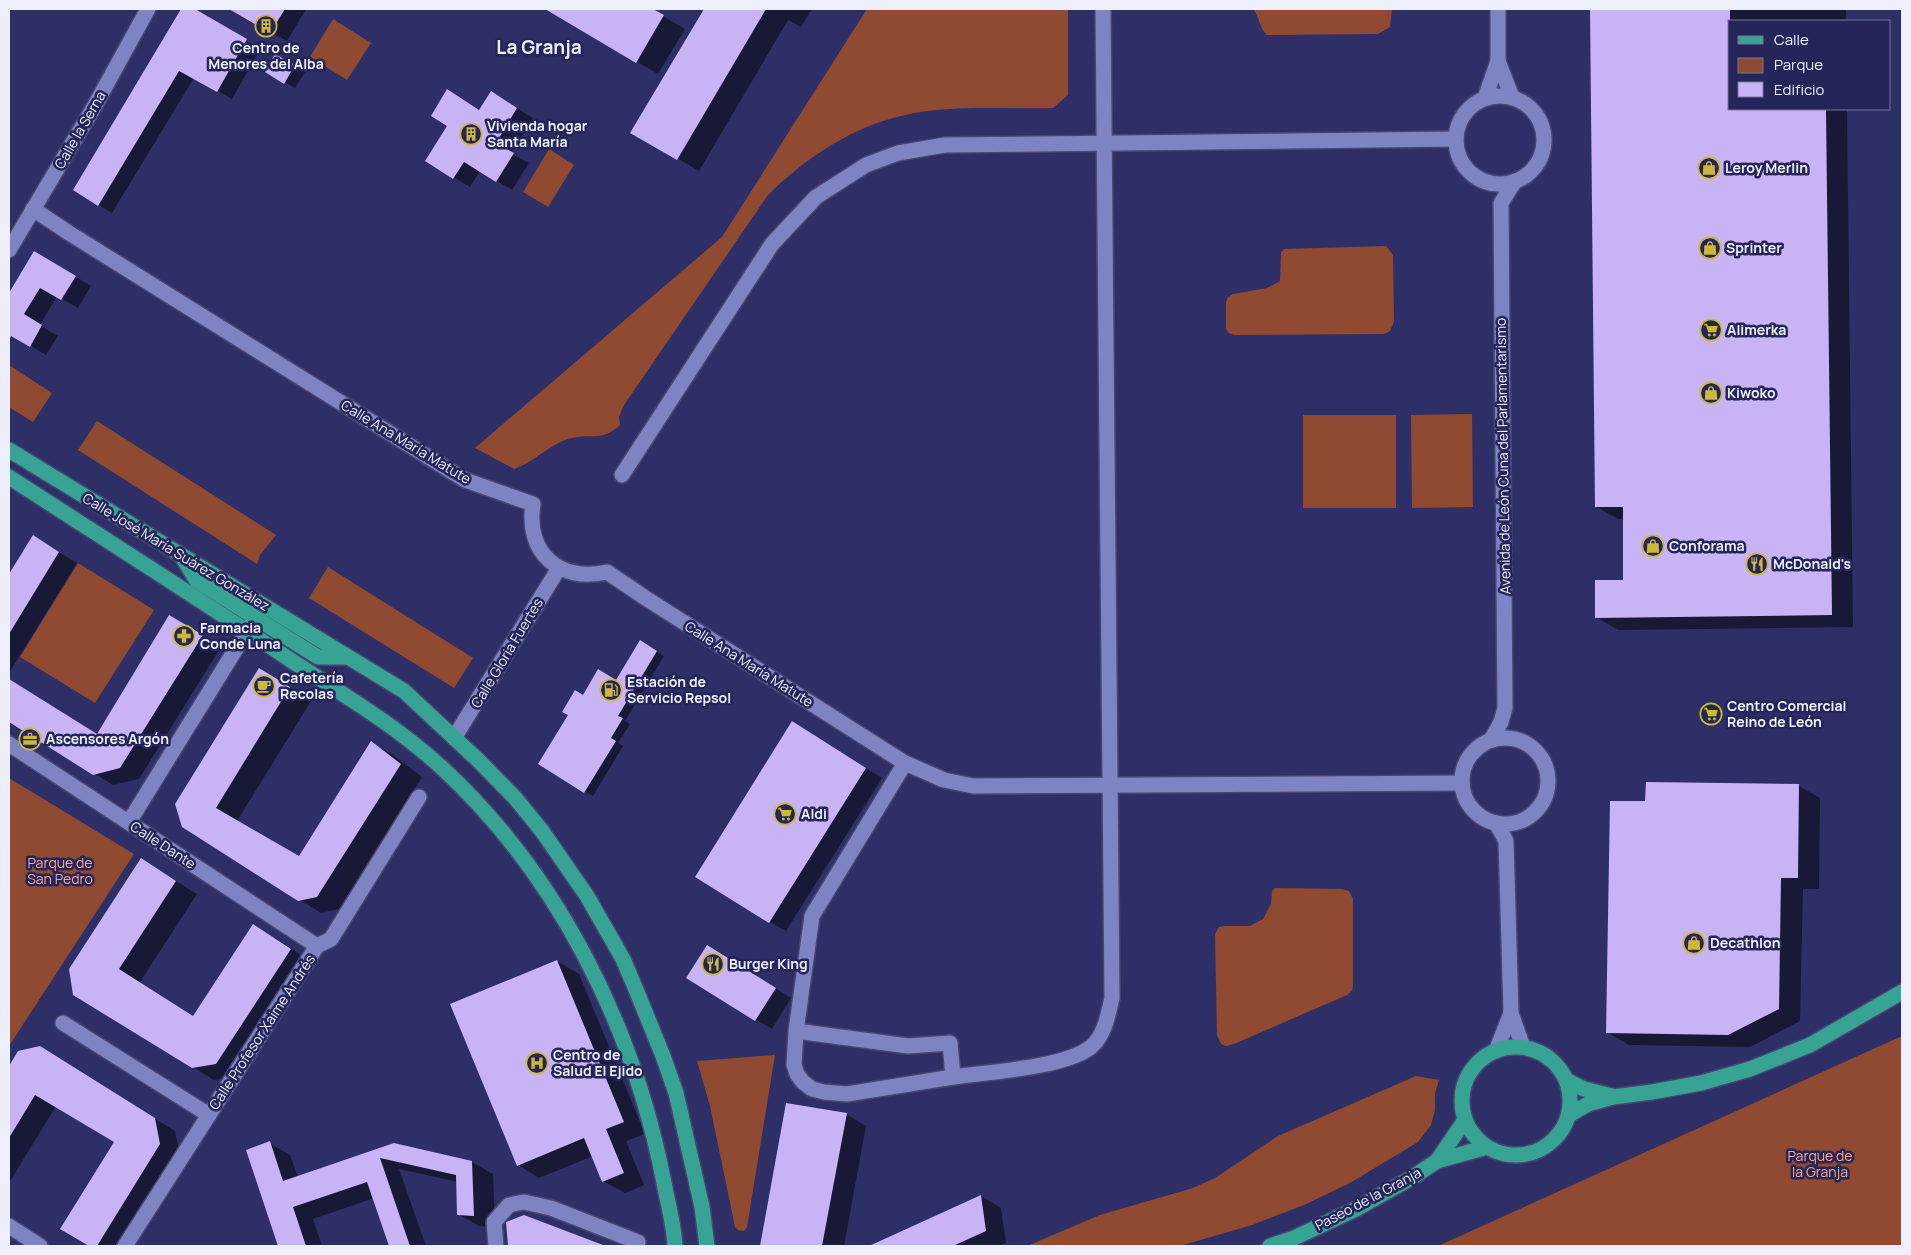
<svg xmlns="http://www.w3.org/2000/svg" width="1911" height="1255" viewBox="0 0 1911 1255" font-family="Manrope,sans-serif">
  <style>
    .green { fill: #904a32 }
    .shadow { fill: #0007 }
    .building { fill: #c8b3f4 }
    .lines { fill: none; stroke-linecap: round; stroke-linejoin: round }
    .street-casing { stroke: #474571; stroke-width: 18 }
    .secondary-casing { stroke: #474571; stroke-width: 18 }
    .primary-casing { stroke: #474571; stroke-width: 18 }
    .street { stroke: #7e84c2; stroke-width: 15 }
    .secondary { stroke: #7e84c2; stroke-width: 15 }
    .primary { stroke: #37a395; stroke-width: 15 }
    .labels { text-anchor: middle; stroke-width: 5; stroke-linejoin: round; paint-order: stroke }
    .poi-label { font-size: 14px; font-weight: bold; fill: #edeffd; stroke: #25255a; text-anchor: start }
    .street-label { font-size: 14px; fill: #edeffd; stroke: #25255a }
    .park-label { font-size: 14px; fill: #fba88c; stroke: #25255a }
    .district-label { font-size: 19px; font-weight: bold; fill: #edeffd; stroke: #25255a }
  </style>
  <rect width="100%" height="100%" fill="#2e2f66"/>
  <g class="green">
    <path d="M 867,9 L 1068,9 L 1068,95 L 1053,108 C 1012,109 968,106 927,111 C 864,119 812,152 768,195 L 624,405 L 619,417 L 620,425 C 602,442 593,433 572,438 C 550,443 535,462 514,469 L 475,448 L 722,237 Z"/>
    <path d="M 1253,9 L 1392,9 L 1390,27 L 1378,34 L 1267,35 C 1259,28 1260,17 1253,9 Z"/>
    <polygon points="333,19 371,43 347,80 310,57"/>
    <polygon points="549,149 574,165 548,207 523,192"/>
    <polygon points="1386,246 1393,255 1394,322 1390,331 1384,334 1234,335 1229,333 1226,329 1226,302 1228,297 1233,294 1267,288 1280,281 1281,253 1284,249"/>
    <polygon points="9,365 52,393 33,422 9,407"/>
    <polygon points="1472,414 1473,507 1412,508 1411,415"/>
    <rect x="1303" y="415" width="93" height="93"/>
    <polygon points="97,421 276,535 260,555 257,564 78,450"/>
    <polygon points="78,563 154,610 95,703 20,657"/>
    <polygon points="328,567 473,658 454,688 309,598"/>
    <polygon points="9,778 134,854 9,1046"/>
    <polygon points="1275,888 1342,889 1349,891 1353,899 1353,986 1352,991 1347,995 1234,1044 1226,1046 1221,1044 1217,1035 1215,934 1219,927 1224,926 1250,926 1263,919 1271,904 1272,891"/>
    <polygon points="1902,1036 1902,1246 1438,1246"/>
    <polygon points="775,1055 747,1227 744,1231 738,1230 735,1227 710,1106 697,1061"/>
    <polygon points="1416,1076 1439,1080 1435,1094 1435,1110 1431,1125 1418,1142 1350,1183 1304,1205 1252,1225 1180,1246 1027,1246 1100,1215 1193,1188 1215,1178 1278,1136"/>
  </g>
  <g class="shadow">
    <polygon points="182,9 192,9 260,49 232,99 194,78 112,213 74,190"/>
    <polygon points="252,9 306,9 287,41 246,18"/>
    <polygon points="548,9 651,9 685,29 658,74"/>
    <polygon points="705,9 724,18 729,9 812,9 801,27 788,20 699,171 632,132"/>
    <polygon points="1591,9 1846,9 1846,21 1730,21 1730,109 1847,109 1853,627 1618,630 1596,617 1625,581 1624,519 1618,519 1596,507"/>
    <polygon points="276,55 305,72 295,88 266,72"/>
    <polygon points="507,102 533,118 511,153 529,163 512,190 480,171 470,187 426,161 480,111"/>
    <polygon points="35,252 91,286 78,308 57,296 40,325 58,336 46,355 9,333 9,295"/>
    <polygon points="33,537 77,563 9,673 9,577"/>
    <polygon points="188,627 221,647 139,779 113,785 9,721 9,680 97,735"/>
    <polygon points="640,642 664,656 625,721 630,724 618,743 623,746 593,796 539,764 584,696 617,681"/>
    <polygon points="281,682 311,701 237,821 300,858 371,743 393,755 422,777 339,909 321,913 183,827"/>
    <polygon points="808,732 882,778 786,931 770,922"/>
    <polygon points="1799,786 1820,798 1819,889 1803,889 1800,1021 1750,1047 1629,1045 1607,1032 1647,803"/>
    <polygon points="142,860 197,894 140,982 194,1017 275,938 312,962 238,1076 214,1080 74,994"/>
    <polygon points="723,956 791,998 772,1029 688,978"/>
    <polygon points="557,961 579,974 645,1134 626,1141 644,1185 625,1193 603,1181 593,1156 539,1178 518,1165"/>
    <polygon points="18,1052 61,1060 175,1131 180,1156 125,1246 91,1246 62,1228 116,1142 56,1106 9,1183 9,1068"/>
    <polygon points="787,1105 846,1114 866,1126 844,1246 762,1246"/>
    <polygon points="269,1143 290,1155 298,1177 394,1145 472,1162 493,1174 495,1227 479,1226 458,1214 458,1182 399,1169 426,1246 390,1246 374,1198 313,1219 322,1246 280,1246 247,1150"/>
    <polygon points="981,1196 1001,1208 1006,1243 998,1246 872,1246"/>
    <polygon points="524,1216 603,1246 509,1246 508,1223"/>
  </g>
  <g class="building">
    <polygon points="181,9 195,9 247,39 217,92 179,71 98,206 73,190"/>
    <polygon points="229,9 285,9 270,33"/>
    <polygon points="545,9 653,9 664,15 636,63"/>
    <polygon points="704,9 766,9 677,160 630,133"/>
    <polygon points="1590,9 1730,9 1730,109 1826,109 1832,615 1595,618 1595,580 1623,580 1623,507 1595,507"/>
    <polygon points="275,54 295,65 284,84 265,72"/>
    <polygon points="447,89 479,110 491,91 517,108 496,143 514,153 496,182 464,162 453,179 425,161 447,126 431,116"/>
    <polygon points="34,251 76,276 61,300 40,288 24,314 42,325 30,347 11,336 9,340 9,293"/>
    <polygon points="33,535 59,552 9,634 9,574"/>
    <polygon points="169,615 203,635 120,768 93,775 9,722 9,679 97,734"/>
    <polygon points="640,640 657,651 618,716 623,718 611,738 616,741 584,793 538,764 568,715 562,712 575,690 583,695 598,669 616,680"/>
    <polygon points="259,668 290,687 216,808 299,856 371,741 401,764 317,897 298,901 182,827 175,804"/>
    <polygon points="792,721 866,768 769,923 695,877"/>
    <polygon points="1646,782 1799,784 1798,878 1781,878 1779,1009 1728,1035 1606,1033 1610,801 1645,801"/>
    <polygon points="141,858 176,881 119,969 193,1016 253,924 291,949 216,1064 192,1068 73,995 69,969"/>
    <polygon points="707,945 776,988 755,1021 686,978"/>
    <polygon points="557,960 624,1122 606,1129 624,1173 602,1182 584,1138 517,1166 450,1004"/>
    <polygon points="40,1046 155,1118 160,1144 97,1246 89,1246 60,1229 114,1142 35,1095 9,1138 9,1066 18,1051"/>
    <polygon points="786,1103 847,1113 822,1246 760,1246"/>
    <polygon points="270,1141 283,1181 394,1143 472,1161 474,1216 457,1215 456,1175 380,1158 410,1246 389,1246 367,1182 293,1207 306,1246 278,1246 246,1150"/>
    <polygon points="981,1195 986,1231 953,1246 869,1246"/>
    <polygon points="524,1215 603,1245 603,1246 508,1246 506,1222"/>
  </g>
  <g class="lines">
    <g class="street-casing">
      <g id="street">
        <polyline points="1498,61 1512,97"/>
        <circle cx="1500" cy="140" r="44"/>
        <polyline points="1485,98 1498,61 1498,9"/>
        <path d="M 33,209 L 69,233 L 465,480 L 533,504 C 525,553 560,583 607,572 L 647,599 L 905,763 L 944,780 L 973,786 L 1462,783"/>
        <polyline points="622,475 772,244 816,197 866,165 898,153 945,145 1456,139"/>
        <circle cx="1505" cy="781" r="43"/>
        <polyline points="454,738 559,568"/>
        <polyline points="1491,740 1501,722 1505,708 1501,203 1515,181"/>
        <polyline points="9,744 317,946"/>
        <polyline points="129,822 255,618"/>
        <polyline points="1496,823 1506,841 1511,1013 1523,1047"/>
        <polyline points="63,1023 209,1115"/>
        <polyline points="796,1031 908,1046 950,1043 953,1077 847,1094 824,1092 812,1089 803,1082 797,1074 794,1065 796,1031 812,916 905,763"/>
        <polyline points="1496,1051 1511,1013"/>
        <path d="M 953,1077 C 988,1072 1064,1068 1091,1047 C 1105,1035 1108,1015 1112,998 L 1103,9"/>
        <polyline points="9,1226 40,1246"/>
        <polyline points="125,1246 317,946 331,939 419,797"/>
        <polyline points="496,1246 494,1222 509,1205 524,1202 551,1208 638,1242"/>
      </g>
    </g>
    <g class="secondary-casing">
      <polyline id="secondary" points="9,250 94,107 148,9"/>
    </g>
    <g class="primary-casing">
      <g id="primary">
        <polyline points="9,450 404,691 479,761 516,799 542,831 587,896 623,959 637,992 663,1056 676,1093 702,1207 707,1246"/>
        <path d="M 9,477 C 103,538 198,598 292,661 C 342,694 395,725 440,766 C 558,874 634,1027 664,1183 C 668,1204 674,1225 675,1246"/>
        <polyline points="183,558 197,581 318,657 348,657"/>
        <circle cx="1516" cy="1101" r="54"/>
        <polyline points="1566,1080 1584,1089 1612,1096"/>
        <polyline points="1569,1115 1588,1104 1613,1097 1652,1092 1701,1083 1750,1069 1810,1045 1902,992"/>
        <polyline points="1437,1161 1487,1147"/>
        <polyline points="1270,1246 1294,1238 1356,1209 1413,1177 1437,1161 1465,1120"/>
      </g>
    </g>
    <use href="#street" class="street"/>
    <use href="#secondary" class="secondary"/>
    <use href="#primary" class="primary"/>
  </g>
  <defs>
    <g id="building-ring" transform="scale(1.125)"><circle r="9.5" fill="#25255a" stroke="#ceb837" stroke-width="1.5"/><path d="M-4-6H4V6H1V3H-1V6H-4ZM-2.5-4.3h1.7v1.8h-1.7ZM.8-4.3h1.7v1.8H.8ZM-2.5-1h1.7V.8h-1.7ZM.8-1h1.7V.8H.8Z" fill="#ceb837"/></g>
    <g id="shop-ring" transform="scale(1.125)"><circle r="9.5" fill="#25255a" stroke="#ceb837" stroke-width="1.5"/><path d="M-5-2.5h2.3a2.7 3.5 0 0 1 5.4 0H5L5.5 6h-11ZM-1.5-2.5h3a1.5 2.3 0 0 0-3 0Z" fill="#ceb837"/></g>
    <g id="supermarket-ring" transform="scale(1.125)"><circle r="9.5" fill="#25255a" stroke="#ceb837" stroke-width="1.5"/><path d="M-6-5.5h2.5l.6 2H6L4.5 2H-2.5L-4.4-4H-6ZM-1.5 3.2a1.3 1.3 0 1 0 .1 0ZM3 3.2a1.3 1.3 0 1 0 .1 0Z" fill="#ceb837"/></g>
    <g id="restaurant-ring" transform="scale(1.125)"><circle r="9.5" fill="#25255a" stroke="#ceb837" stroke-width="1.5"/><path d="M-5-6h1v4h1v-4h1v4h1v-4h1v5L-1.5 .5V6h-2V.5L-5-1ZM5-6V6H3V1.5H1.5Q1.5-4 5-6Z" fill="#ceb837"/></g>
    <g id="pharmacy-ring" transform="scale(1.125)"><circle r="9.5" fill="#25255a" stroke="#ceb837" stroke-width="1.5"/><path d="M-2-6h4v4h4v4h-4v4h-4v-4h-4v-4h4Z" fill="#ceb837"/></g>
    <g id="cafe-ring" transform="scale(1.125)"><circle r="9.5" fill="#25255a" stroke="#ceb837" stroke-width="1.5"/><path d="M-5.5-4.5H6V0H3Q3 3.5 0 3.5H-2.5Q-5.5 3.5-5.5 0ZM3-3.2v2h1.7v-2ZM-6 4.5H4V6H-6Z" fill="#ceb837"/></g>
    <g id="fuel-ring" transform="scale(1.125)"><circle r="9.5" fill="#25255a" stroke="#ceb837" stroke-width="1.5"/><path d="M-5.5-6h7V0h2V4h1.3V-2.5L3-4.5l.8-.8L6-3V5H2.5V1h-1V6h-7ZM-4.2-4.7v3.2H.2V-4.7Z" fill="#ceb837"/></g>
    <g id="office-ring" transform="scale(1.125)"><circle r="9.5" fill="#25255a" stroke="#ceb837" stroke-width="1.5"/><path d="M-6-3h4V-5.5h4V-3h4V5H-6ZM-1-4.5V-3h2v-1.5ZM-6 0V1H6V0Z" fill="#ceb837"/></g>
    <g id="hospital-ring" transform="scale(1.125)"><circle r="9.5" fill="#25255a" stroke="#ceb837" stroke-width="1.5"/><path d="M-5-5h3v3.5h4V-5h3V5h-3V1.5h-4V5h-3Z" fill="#ceb837"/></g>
  </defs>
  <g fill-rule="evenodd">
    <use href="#building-ring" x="266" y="26"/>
    <use href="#building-ring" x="471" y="134"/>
    <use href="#shop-ring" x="1709" y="168"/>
    <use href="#shop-ring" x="1710" y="248"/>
    <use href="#supermarket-ring" x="1711" y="330"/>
    <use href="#shop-ring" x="1711" y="393"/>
    <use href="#shop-ring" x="1653" y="546"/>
    <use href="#restaurant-ring" x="1757" y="564"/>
    <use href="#pharmacy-ring" x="184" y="636"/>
    <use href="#cafe-ring" x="264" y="686"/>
    <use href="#fuel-ring" x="611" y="690"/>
    <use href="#supermarket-ring" x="1711" y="714"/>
    <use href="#office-ring" x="30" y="739"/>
    <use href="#supermarket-ring" x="785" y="814"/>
    <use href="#shop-ring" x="1694" y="943"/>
    <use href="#restaurant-ring" x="713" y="964"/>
    <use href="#hospital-ring" x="537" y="1063"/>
  </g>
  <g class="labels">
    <g class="poi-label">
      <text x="266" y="53" text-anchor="middle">Centro de<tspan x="266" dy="16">Menores del Alba</tspan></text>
      <text x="487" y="131">Vivienda hogar<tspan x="487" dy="16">Santa María</tspan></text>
      <text x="1725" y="173">Leroy Merlin</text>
      <text x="1726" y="253">Sprinter</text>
      <text x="1727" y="335">Alimerka</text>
      <text x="1727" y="398">Kiwoko</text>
      <text x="1669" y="551">Conforama</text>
      <text x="1773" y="569">McDonald's</text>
      <text x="200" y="633">Farmacia<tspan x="200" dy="16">Conde Luna</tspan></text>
      <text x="280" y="683">Cafetería<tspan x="280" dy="16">Recolas</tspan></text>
      <text x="627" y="687">Estación de<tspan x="627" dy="16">Servicio Repsol</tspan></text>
      <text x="1727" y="711">Centro Comercial<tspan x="1727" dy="16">Reino de León</tspan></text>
      <text x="46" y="744">Ascensores Argón</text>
      <text x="801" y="819">Aldi</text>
      <text x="1710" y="948">Decathlon</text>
      <text x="729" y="969">Burger King</text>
      <text x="553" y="1060">Centro de<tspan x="553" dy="16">Salud El Ejido</tspan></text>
    </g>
    <g class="street-label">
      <text transform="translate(80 130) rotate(-60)" y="5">Calle la Serna</text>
      <text transform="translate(406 442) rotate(31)" y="5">Calle Ana María Matute</text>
      <text transform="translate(1503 456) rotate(-91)" y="5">Avenida de León Cuna del Parlamentarismo</text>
      <text transform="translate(176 552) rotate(31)" y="5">Calle José María Suárez González</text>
      <text transform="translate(507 653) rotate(-59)" y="5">Calle Gloria Fuertes</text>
      <text transform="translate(749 664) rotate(32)" y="5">Calle Ana María Matute</text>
      <text transform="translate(163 845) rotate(33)" y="5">Calle Dante</text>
      <text transform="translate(262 1032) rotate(-57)" y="5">Calle Profesor Xaime Andrés</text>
      <text transform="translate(1368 1199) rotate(-28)" y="5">Paseo de la Granja</text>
    </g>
    <g class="park-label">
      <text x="60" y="868">Parque de<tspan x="60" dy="16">San Pedro</tspan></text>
      <text x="1820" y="1161">Parque de<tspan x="1820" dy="16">la Granja</tspan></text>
    </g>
    <g class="district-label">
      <text x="539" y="54">La Granja</text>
    </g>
  </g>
  <rect width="1911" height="1255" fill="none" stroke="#edeffd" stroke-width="20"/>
  <rect x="1728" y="20" width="162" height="90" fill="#25255a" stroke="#75769b"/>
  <rect x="1738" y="36" width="25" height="8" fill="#37a395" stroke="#75769b"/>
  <text x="1774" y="45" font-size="15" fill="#edeffd">Calle</text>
  <rect x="1738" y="58" width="25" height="15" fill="#904a32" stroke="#75769b"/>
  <text x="1774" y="70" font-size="15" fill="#edeffd">Parque</text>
  <rect x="1738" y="82" width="25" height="15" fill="#c8b3f4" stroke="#75769b"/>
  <text x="1774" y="95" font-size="15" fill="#edeffd">Edificio</text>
</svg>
